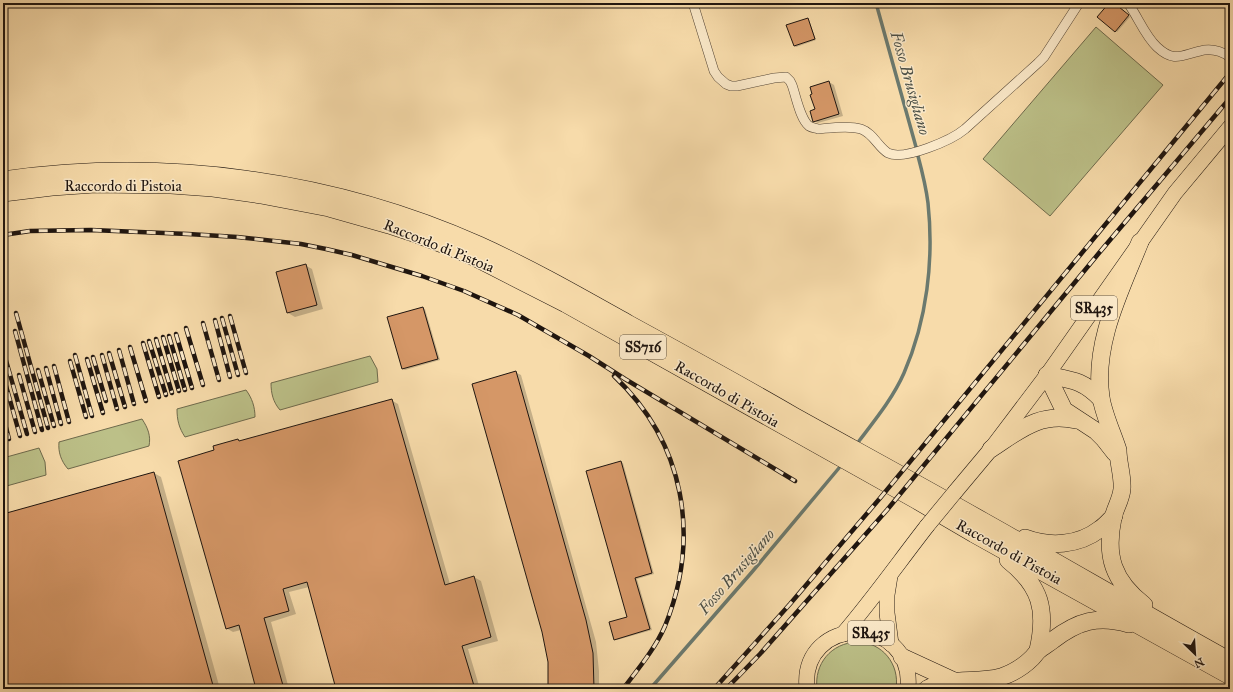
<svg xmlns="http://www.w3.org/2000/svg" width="1233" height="692" viewBox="0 0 1233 692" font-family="'IM FELL Great Primer',serif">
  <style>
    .green { fill: #bcc088; stroke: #6e6a4c }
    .shadow { fill: #0003 }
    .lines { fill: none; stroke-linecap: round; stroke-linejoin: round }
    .stream { stroke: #6b796e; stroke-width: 3.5 }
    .building { fill: #d59767; stroke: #1f150f }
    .street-casing { stroke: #554636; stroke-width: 10 }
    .primary-casing { stroke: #1f150f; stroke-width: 16 }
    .highway-casing { stroke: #1f150f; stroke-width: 18 }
    .street { stroke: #fae8c8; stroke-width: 9 }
    .primary { stroke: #f7dbaa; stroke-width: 15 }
    .highway { stroke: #f7dbaa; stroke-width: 17 }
    .rail-casing { stroke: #1f150f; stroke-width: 4.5 }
    .rail { stroke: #fae8c8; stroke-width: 3; stroke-dasharray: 9; stroke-linecap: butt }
    .primary-bridge-casing { stroke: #1f150f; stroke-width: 16; stroke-linecap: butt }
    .primary-bridge { stroke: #f7dbaa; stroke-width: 15 }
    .labels { text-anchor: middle; stroke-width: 3; stroke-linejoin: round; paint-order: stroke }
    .shield { fill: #fae8c8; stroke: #615446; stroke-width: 1 }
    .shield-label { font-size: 14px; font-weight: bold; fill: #1f150f }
    .street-label { font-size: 15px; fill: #1f150f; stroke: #fae8c8 }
    .water-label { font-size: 16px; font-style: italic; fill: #4b4f46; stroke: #fae8c8 }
  </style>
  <rect width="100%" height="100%" fill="#f7dbaa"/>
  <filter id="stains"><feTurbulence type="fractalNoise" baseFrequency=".005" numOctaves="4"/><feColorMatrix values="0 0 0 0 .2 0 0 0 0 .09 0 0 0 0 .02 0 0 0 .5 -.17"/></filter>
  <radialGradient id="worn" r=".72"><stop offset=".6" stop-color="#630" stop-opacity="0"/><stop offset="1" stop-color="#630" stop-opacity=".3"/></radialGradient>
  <g class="green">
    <polygon points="1096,27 1163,85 1050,216 983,159"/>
    <path d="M 370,356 L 377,369 L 378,382 L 280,410 C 273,402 271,393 271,383 Z"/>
    <path d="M 246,390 C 252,398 255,407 255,417 L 185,437 C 179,428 177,420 177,409 Z"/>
    <path d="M 142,419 C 148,428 151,436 149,446 L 68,469 C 61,461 58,452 59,442 Z"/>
    <polygon points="39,448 45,462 46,475 3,487 3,458"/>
    <path d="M 857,642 C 882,642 900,664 896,689 L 817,689 C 814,664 831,643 857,642 Z"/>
  </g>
  <g class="shadow">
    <polygon points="1110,3 1113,3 1130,17 1117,32 1116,31"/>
    <polygon points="807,19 809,20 816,40 796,47 794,46"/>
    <polygon points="829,82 834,85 843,116 818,123 814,121 816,110"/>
    <polygon points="305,265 312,269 323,309 295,317 288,313"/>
    <polygon points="423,308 425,309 440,360 405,370 403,369"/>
    <polygon points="515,372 521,375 596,642 599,671 599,689 549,689 550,672"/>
    <polygon points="391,400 398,404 450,584 474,577 481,581 498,641 468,649 480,689 337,689 309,587 289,592 296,614 271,622 289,689 257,689 241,630 233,632 226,628 216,451 238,440 240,442"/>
    <polygon points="621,462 623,463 654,574 637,579 652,630 617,640 615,639 628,618"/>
    <polygon points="154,473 161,477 220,689 3,689 3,515"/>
  </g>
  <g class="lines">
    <g class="stream">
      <polyline points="876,3 916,147"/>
      <path d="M 859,441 C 875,420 893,398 904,373 C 927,320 934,260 928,203 C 926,187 922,171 918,156"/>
      <polyline points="650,689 752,572 839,468"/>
    </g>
  </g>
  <g class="building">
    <polygon points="1109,3 1114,3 1129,15 1115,32 1097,17"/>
    <polygon points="808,18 815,39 794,46 786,25"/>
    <polygon points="829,81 839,114 813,122 810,111 815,109 810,95 812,94 810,87"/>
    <polygon points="306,264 317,305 287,313 276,272"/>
    <polygon points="423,307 438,359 402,369 387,317"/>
    <polygon points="516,371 586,620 593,653 594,689 548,689 548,662 542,632 472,384"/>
    <polygon points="392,399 445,585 474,576 491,637 462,646 475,689 336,689 307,582 283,589 289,611 264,618 284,689 256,689 239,625 226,629 178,461 214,450 213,446 238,439 239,441"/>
    <polygon points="621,461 652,573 635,578 650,629 614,640 609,622 627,617 586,471"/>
    <polygon points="154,472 214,689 3,689 3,514"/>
  </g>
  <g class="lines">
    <g class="street-casing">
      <g id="street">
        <path d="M 693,3 L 714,71 L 718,77 L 726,84 L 731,86 L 737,86 L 774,78 L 786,77 L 790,81 L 792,85 C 796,96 800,119 809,126 C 812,128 815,128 818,129 C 830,128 849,125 861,129 C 873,133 878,147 888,153 C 904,161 952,140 965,129 L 1038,63 L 1044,57 L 1079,3"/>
        <path d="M 1128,3 C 1138,17 1145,36 1157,47 C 1174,63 1182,55 1200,51 C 1211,48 1221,51 1230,57"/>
      </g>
    </g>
    <g class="primary-casing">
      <g id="primary">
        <polyline points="955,492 991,449 1047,375 1175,193 1230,127"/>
        <polyline points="890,576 887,595 887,613 891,644"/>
        <path d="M 843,634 C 873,599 899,562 927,526"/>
        <path d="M 807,689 C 799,614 915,613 908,689"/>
      </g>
    </g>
    <g class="highway-casing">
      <g id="highway">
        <path d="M 3,180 C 163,157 331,179 479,245 C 530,268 579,296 629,324 C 684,354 739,384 794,416 C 857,451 920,485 983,521 C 1065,567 1147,615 1230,661"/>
        <polyline points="3,193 52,187 95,184 171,185 213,188 261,195 329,208 389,225 419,235 450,247 476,258 566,304 916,500 974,534 1230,676"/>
        <path d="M 1140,242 C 1121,290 1093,343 1101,397 C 1103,413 1113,434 1118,450 C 1118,463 1123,476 1122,489 C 1121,500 1115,508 1113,518 C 1105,556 1113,581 1144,605"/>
        <polyline points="1047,375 1064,410 1096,431 1104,439 1115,453"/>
        <path d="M 1047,375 C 1071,380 1083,380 1101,399"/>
        <path d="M 991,449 C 1020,430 1039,412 1076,420"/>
        <path d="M 1025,538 C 1049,547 1078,546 1100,529 C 1105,526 1109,521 1114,516"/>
        <path d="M 1008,560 C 1041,586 1047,610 1038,650"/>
        <polyline points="902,657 954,681"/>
        <path d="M 927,689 C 950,676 977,684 1001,677 C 1013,673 1023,667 1032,658 C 1034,656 1036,653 1038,651 C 1042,647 1048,644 1053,640 C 1078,621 1098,615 1129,624"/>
      </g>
    </g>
    <use href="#street" class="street"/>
    <use href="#primary" class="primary"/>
    <use href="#highway" class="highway"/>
    <g class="rail-casing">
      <g id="rail">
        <polyline points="3,235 30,231 91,230 188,234 237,237 301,244 326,249 352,255 422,276 464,291 518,315 589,356 625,379 795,481"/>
        <polyline points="16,313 48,428"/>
        <polyline points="230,316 246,373"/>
        <polyline points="222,318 238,375"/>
        <polyline points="215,320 230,377"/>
        <polyline points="203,323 219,380"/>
        <polyline points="186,328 203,385"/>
        <polyline points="15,331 42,430"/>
        <polyline points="176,334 192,388"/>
        <polyline points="169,336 185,390"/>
        <polyline points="163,337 179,391"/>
        <polyline points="156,339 172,393"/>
        <polyline points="149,341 166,395"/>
        <polyline points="143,343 159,397"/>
        <polyline points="130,347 146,401"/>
        <polyline points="3,350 27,434"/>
        <polyline points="119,350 134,404"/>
        <polyline points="109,353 125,407"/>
        <polyline points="75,355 92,416"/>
        <polyline points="102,355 117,409"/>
        <polyline points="93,357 106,401"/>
        <polyline points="87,359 103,413"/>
        <polyline points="70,361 86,417"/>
        <polyline points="54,366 69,422"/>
        <polyline points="46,368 61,424"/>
        <polyline points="38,370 54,426"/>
        <polyline points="3,375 20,436"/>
        <polyline points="19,375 35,432"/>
        <path d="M 614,376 C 685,443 701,537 665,626 C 655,649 638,669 623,689"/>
        <polyline points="3,416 9,439"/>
        <polyline points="714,689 790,604 881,497 1230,73"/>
        <polyline points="726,689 760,654 887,510 1099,253 1230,98"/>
      </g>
    </g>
    <use href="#rail" class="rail"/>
    <g class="primary-bridge-casing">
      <polyline id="primary-bridge" points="927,526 955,492"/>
    </g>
    <use href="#primary-bridge" class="primary-bridge"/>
  </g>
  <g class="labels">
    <g class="shield">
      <rect x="1071" y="296" width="46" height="24" rx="3"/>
      <rect x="620" y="335" width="46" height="24" rx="3"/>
      <rect x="848" y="621" width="46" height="24" rx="3"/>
    </g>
    <g class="shield-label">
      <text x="1094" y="313">SR435</text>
      <text x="643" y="352">SS716</text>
      <text x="871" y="638">SR435</text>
    </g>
    <g class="street-label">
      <text x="123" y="191">Raccordo di Pistoia</text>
      <text transform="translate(439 246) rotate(22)" y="5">Raccordo di Pistoia</text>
      <text transform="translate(727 394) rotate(30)" y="5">Raccordo di Pistoia</text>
      <text transform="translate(1009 552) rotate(29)" y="5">Raccordo di Pistoia</text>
    </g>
    <g class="water-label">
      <text transform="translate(911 83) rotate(74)" y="6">Fosso Brusigliano</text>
      <text transform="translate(736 571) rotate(-49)" y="6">Fosso Brusigliano</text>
    </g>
  </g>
  <rect width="1233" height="692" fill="none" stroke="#f7dbaa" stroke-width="16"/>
  <rect x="4" y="4" width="1225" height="684" fill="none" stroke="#1f150f" stroke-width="2"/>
  <rect x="8" y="8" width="1217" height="676" fill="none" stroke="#1f150f"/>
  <g transform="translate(1195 654) rotate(155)" stroke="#fae8c8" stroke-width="3" paint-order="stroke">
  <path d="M0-3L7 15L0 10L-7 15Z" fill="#1f150f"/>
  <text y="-6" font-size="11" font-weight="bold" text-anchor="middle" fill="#1f150f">N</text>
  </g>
  <rect width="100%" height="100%" filter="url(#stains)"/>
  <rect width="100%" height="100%" fill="url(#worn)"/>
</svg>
